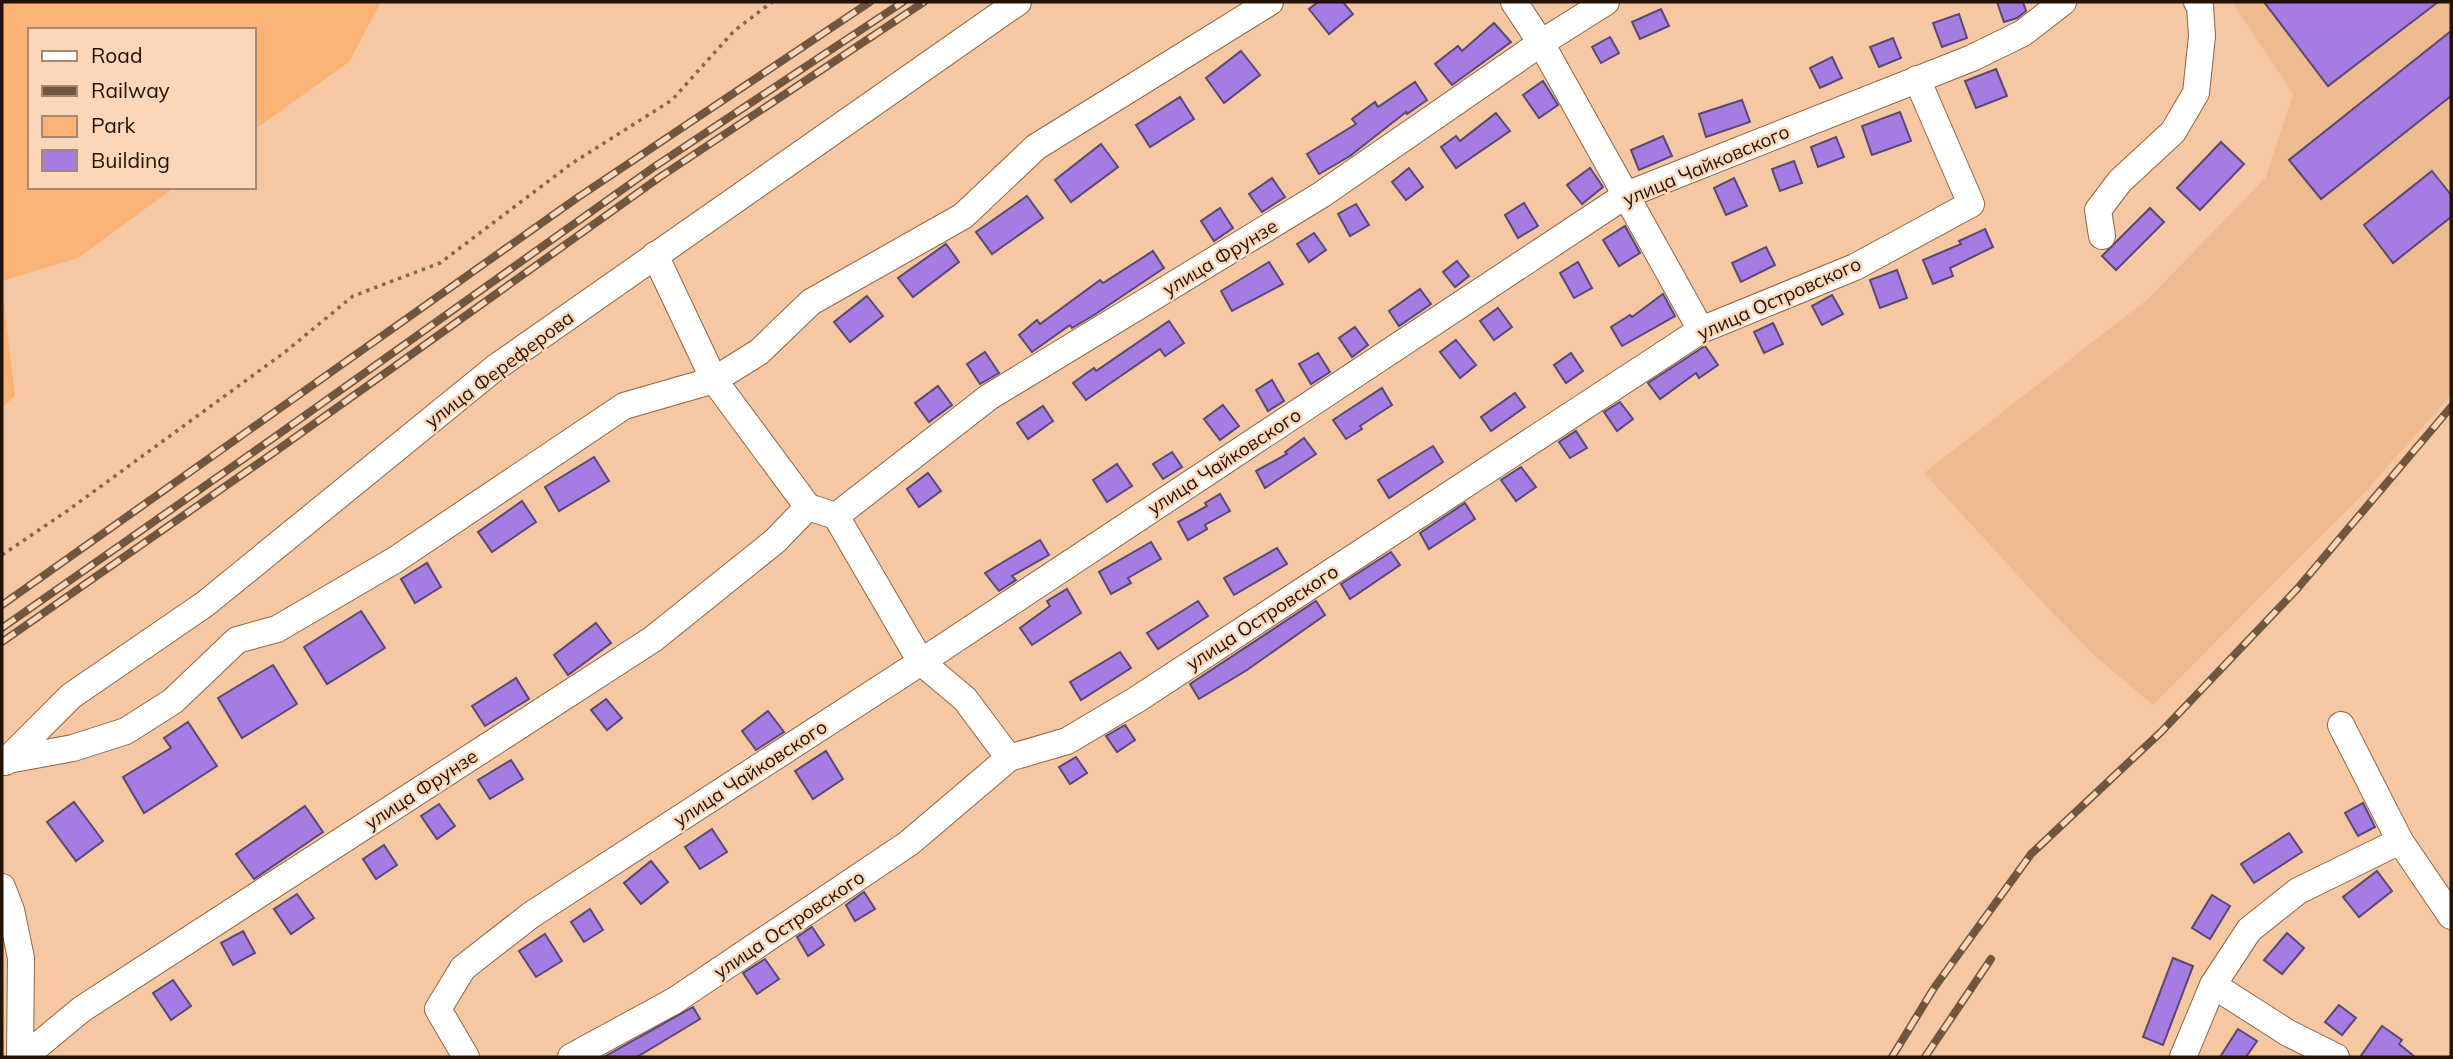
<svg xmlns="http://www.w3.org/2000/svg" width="2453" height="1059" viewBox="0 0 2453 1059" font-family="Mulish,sans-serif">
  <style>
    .built { fill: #eebb91 }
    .green { fill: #fab275 }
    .building { fill: #a47ce2; stroke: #584873; stroke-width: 2 }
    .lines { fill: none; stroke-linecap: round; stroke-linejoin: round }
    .minor-casing { stroke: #8e6543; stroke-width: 28 }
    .path { stroke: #84674e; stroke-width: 3.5; stroke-dasharray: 3.5 5; stroke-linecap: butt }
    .minor { stroke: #fff; stroke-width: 26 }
    .rail-casing { stroke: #70553f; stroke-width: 8 }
    .rail { stroke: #fbd6b9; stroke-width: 5; stroke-dasharray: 16; stroke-linecap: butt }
    .labels { text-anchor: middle; stroke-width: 5; stroke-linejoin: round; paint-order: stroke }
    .street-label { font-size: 19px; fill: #231305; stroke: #fbd6b9 }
  </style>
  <rect width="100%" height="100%" fill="#f5c7a2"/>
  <polygon class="built" points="2232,2 2451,2 2451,395 2367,490 2153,705 2095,656 2046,606 1924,473 2149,298 2266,177 2293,94"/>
  <g class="green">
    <polygon points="2,2 381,2 349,62 254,130 254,30 30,30 30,187 175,187 78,258 2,281"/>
    <polygon points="2,289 15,396 2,407"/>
  </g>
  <g class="building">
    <polygon points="1318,2 1343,2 1353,14 1329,34 1309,9"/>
    <polygon points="1997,2 2023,2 2026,11 2017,18 2004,22"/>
    <polygon points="2264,2 2438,2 2328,86"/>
    <polygon points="1661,9 1669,26 1640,39 1632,22"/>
    <polygon points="1959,14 1967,38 1942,47 1933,23"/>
    <polygon points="1494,23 1511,42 1452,85 1435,64 1458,46 1462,51"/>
    <polygon points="2451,31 2451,96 2321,199 2289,160"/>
    <polygon points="1610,37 1619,53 1601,63 1592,47"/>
    <polygon points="1893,38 1901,58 1879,67 1870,47"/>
    <polygon points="1241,51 1260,75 1224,103 1206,78"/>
    <polygon points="1832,57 1842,78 1820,88 1810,68"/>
    <polygon points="1996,69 2007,96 1976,108 1965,81"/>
    <polygon points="1543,81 1558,105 1539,118 1523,95"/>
    <polygon points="1415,82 1427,100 1407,114 1406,112 1350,156 1319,174 1307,154 1356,124 1352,119 1375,102 1378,107"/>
    <polygon points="1180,97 1194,119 1150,147 1136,125"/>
    <polygon points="1742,100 1750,122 1706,137 1699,114"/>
    <polygon points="1900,112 1911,141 1872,155 1862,126"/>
    <polygon points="1496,113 1510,131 1456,168 1441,147 1456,136 1460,141"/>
    <polygon points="1663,136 1672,156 1639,170 1631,150"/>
    <polygon points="1836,137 1844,157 1818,167 1811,147"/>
    <polygon points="2221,142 2244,164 2200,210 2177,188"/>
    <polygon points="1101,144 1118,167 1071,202 1055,180"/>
    <polygon points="1794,161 1802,183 1780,191 1772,169"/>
    <polygon points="1409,168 1423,187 1406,200 1392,182"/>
    <polygon points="1590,168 1603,187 1582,204 1567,185"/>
    <polygon points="2432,171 2451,195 2451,217 2393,263 2364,225"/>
    <polygon points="1272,178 1285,197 1262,212 1249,194"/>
    <polygon points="1734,178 1747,206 1726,215 1714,188"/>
    <polygon points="1027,196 1043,218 992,254 976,232"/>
    <polygon points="1524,203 1538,226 1518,238 1505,215"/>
    <polygon points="1356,204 1369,225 1350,236 1338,214"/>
    <polygon points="1220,208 1233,228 1214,241 1201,221"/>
    <polygon points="2150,208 2164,222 2116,270 2102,256"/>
    <polygon points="1625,226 1640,253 1619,266 1603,240"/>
    <polygon points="1985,229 1993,247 1950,268 1953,276 1933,284 1923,260 1961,244 1959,241"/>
    <polygon points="1314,233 1326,250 1309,262 1297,244"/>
    <polygon points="946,244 959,262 913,297 898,278"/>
    <polygon points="1766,247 1775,265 1741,282 1732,263"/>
    <polygon points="1153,251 1164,268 1094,315 1072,328 1070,325 1032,352 1019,335 1037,320 1040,324 1100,280 1103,283"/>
    <polygon points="1457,261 1469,276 1455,287 1443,272"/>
    <polygon points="1269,262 1283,284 1232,311 1221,291"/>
    <polygon points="1578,262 1592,288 1574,298 1560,273"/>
    <polygon points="1897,270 1907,298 1880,308 1870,280"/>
    <polygon points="1420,289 1431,304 1399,326 1389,311"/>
    <polygon points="1663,294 1675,316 1622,346 1611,327 1630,315 1632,317"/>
    <polygon points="1832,295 1843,314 1822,325 1812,306"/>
    <polygon points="867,296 883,316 850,342 834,322"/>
    <polygon points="1498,308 1512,327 1494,340 1480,321"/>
    <polygon points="1169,321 1184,343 1165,356 1160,349 1086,400 1073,383 1094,368 1096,371"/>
    <polygon points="1773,323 1783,344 1764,353 1754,332"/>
    <polygon points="1355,327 1368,345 1352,357 1339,338"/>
    <polygon points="1456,340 1476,365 1460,378 1440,352"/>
    <polygon points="1705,346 1718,365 1699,378 1696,373 1660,399 1648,383"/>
    <polygon points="985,352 999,373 980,384 967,364"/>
    <polygon points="1318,353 1330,372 1311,384 1299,364"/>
    <polygon points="1571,353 1583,371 1566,383 1554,365"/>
    <polygon points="1272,380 1284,401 1268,411 1256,390"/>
    <polygon points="938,386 952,405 929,422 915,403"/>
    <polygon points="1382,388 1392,405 1360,426 1362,429 1346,439 1333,420"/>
    <polygon points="1515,393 1525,407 1491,431 1481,417"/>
    <polygon points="1620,402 1633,419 1617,431 1604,412"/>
    <polygon points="1223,405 1239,426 1220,440 1204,419"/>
    <polygon points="1043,406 1053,421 1028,439 1017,423"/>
    <polygon points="1576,431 1587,448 1570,458 1559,442"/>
    <polygon points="1304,438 1316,454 1265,488 1256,471 1287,454 1285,452"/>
    <polygon points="1433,446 1443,462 1389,498 1378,480"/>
    <polygon points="1172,452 1182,467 1163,479 1153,464"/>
    <polygon points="594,457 609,481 559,511 545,487"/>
    <polygon points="1117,464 1132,486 1107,502 1093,480"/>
    <polygon points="1521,467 1536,487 1516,501 1501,480"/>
    <polygon points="928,473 941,491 919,507 907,489"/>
    <polygon points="1220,494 1230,511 1205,525 1207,529 1188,540 1178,522 1207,506 1205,503"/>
    <polygon points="522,501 536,522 492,552 478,532"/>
    <polygon points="1465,503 1475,519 1429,549 1420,533"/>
    <polygon points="1040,540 1049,555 1012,576 1016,580 999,591 985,573"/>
    <polygon points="1151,542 1161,559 1128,578 1131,583 1111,594 1099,572"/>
    <polygon points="1277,548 1287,564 1234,595 1224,578"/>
    <polygon points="1391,552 1400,565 1350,599 1341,584"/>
    <polygon points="427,563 441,587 415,603 401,579"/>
    <polygon points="1067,589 1081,613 1032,645 1020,628 1050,606 1047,601"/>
    <polygon points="1198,601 1208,616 1158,649 1147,633"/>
    <polygon points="1316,601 1325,615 1247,670 1199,699 1190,684"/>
    <polygon points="361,611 385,648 327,684 304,647"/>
    <polygon points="596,623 611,643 568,675 554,655"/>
    <polygon points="1120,652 1131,668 1081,700 1070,682"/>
    <polygon points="273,665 297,704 242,738 218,698"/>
    <polygon points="516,678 529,699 485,726 472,706"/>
    <polygon points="606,699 622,718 607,730 591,710"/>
    <polygon points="768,711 784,732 756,750 742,731"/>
    <polygon points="188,722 217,766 144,813 123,777 171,748 164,738"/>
    <polygon points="1125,725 1135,740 1117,752 1106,736"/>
    <polygon points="826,751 843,779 813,799 795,771"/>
    <polygon points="1076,757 1087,773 1070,784 1059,767"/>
    <polygon points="511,760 523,779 490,799 478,780"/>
    <polygon points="74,802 103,841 76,861 47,822"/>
    <polygon points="2363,803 2375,827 2358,836 2345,813"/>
    <polygon points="439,804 455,826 437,839 421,816"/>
    <polygon points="305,806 323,832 254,879 236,854"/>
    <polygon points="712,829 727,852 700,869 685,847"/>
    <polygon points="2289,833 2302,852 2254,883 2241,864"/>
    <polygon points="384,845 397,865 376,879 363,859"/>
    <polygon points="651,861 668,882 641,904 624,883"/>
    <polygon points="2377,871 2392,891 2359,917 2343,897"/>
    <polygon points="864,892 875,909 855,921 846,905"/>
    <polygon points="297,894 314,918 291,934 274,909"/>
    <polygon points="2212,895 2230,906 2210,939 2192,928"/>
    <polygon points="590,909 603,930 584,942 571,922"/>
    <polygon points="812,927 824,945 808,956 797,937"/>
    <polygon points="243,931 255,953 233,965 221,943"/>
    <polygon points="2287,933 2304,948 2282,974 2264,960"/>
    <polygon points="545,934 562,961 536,977 519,951"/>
    <polygon points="2173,958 2193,966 2163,1045 2143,1037"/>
    <polygon points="765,959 779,979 757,994 743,973"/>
    <polygon points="173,980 191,1006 171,1020 153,993"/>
    <polygon points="2339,1005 2356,1018 2342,1035 2325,1022"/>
    <polygon points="693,1007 700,1019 637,1057 604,1057"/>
    <polygon points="2382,1026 2402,1040 2399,1044 2415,1057 2360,1057"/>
    <polygon points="2238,1029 2257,1041 2246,1057 2220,1057"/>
  </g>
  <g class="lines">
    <g class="minor-casing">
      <g id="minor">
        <polyline points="1514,2 1541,43 1701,330"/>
        <polyline points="2102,236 2098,210 2120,181 2173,132 2196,93 2202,36 2200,6 2197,2"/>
        <polyline points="655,255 714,380 808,507 836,516 921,662 965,699 1009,758"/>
        <polyline points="836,516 989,397 1321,195 1541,43 1606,2"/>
        <polyline points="2341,725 2400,841 2451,916"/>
        <polyline points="8,760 73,748 126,731 173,701 237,640 277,629 395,560 624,406 714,380 759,352 811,302 963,216 1036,147 1270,2"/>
        <polyline points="5,762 71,696 205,604 495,368 1018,2"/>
        <polyline points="2,887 11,910 21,958 20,1057"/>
        <polyline points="2213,985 2288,1033 2336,1057"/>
        <polyline points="24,1057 82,1009 653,639 775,541 808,507"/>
        <polyline points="466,1057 438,1009 463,968 531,915 921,662 1626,195 1972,58 2023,33 2063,2"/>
        <polyline points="571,1057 674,1001 909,843 1009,758 1067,741 1136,700 1701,330 1855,267 1971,204 1917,79"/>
        <polyline points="2183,1057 2213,985 2249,930 2298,891 2400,841"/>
      </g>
    </g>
    <polyline class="path" points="2,555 67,511 285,352 353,296 440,263 571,164 672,100 734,31 772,2"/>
    <use href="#minor" class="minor"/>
    <g class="rail-casing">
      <g id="rail">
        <polyline points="2,605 577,198 870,2"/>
        <polyline points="2,628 269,441 654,167 903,2"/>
        <polyline points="2,642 276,451 660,177 924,2"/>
        <polyline points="1892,1057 1934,988 2031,854 2161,732 2297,589 2451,407"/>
        <polyline points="1925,1057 1991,959"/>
      </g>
    </g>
    <use href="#rail" class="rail"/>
  </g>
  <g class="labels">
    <g class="street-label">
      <text transform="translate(1706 165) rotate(-23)" y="7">улица Чайковского</text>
      <text transform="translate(1220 257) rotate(-31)" y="7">улица Фрунзе</text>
      <text transform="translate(1779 298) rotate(-24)" y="7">улица Островского</text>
      <text transform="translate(499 369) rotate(-37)" y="7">улица Фереферова</text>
      <text transform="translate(1224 461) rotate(-33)" y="7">улица Чайковского</text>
      <text transform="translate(1262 617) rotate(-33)" y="7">улица Островского</text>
      <text transform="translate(750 773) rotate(-33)" y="7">улица Чайковского</text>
      <text transform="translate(421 789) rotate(-33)" y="7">улица Фрунзе</text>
      <text transform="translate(789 924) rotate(-34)" y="7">улица Островского</text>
    </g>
  </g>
  <rect width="2453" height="1059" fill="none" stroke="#231305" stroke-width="7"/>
  <rect x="28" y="28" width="228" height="161" fill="#fbd6b9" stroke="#a58871" stroke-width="2"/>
  <rect x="42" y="51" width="35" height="10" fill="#ffffff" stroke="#a58871" stroke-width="2"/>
  <text x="91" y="63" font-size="21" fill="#231305">Road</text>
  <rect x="42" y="86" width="35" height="10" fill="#70553f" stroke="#a58871" stroke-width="2"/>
  <text x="91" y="98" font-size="21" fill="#231305">Railway</text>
  <rect x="42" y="116" width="35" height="21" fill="#fab275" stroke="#a58871" stroke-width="2"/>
  <text x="91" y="133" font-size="21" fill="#231305">Park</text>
  <rect x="42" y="150" width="35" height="21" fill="#a47ce2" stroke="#a58871" stroke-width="2"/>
  <text x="91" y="168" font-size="21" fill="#231305">Building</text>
</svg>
